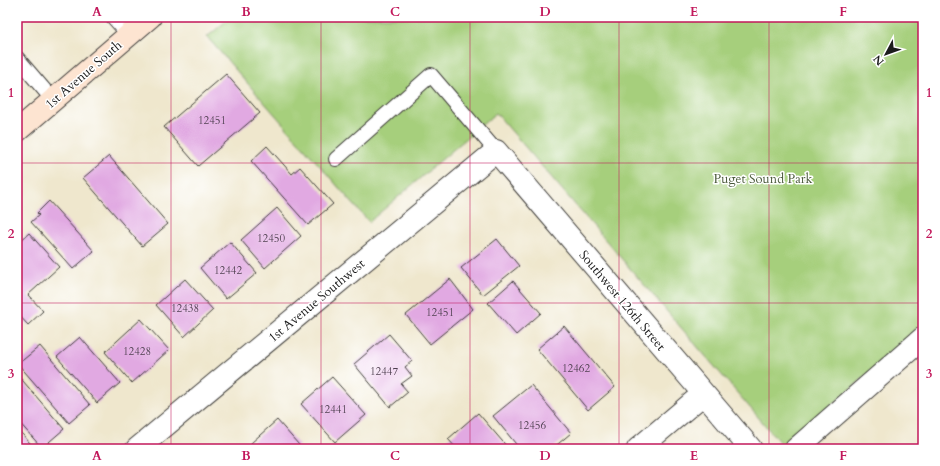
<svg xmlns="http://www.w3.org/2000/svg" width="940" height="466" viewBox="0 0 940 466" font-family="Cardo,serif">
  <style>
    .green { fill: #a6cf7b; stroke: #61764c }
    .building { fill: #e1a9e2 }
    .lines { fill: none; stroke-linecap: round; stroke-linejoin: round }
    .service-casing { stroke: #3c3a37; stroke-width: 16 }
    .minor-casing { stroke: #3c3a37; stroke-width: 24 }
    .secondary-casing { stroke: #3c3a37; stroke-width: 24 }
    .service { stroke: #fff; stroke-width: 14 }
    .minor { stroke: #fff; stroke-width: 22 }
    .secondary { stroke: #fde4d1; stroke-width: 22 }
    .grid { fill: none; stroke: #c2185b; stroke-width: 1; stroke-opacity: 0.55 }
    .labels { text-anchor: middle; stroke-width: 3; stroke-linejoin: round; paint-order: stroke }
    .number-label { font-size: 11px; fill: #4d3f4e }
    .street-label { font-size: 13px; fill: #1c1c1c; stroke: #fff }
    .park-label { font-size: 13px; fill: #4c5b3d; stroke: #fff }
    .neatline { fill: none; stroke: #c2185b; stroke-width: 1.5 }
    .grid-label { font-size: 13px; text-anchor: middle; font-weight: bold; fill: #c2185b }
  </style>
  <rect width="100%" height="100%" fill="#fff"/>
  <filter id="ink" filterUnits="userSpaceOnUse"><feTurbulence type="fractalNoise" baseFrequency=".025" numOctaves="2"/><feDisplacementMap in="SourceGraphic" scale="8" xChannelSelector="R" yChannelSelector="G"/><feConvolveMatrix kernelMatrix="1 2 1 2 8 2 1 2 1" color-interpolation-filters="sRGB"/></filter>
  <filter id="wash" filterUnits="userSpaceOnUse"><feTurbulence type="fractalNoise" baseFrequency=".012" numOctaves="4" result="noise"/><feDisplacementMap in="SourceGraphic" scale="16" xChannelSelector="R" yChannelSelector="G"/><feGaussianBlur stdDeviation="0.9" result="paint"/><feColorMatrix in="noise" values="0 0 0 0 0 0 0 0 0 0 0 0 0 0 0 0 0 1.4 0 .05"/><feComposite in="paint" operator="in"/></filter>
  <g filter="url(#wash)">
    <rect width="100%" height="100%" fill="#efe7cd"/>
    <polygon class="green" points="231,17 923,17 923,328 783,446 496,113 369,222 207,37"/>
    <g id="blocks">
      <g class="building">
        <polygon points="226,74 260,113 198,166 164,127"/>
        <polygon points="267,146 292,174 300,167 333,204 308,225 251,161"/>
        <polygon points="109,156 168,224 142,246 83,178"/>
        <polygon points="49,201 94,251 73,269 31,222 39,215 37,213"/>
        <polygon points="277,208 301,236 265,268 241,240"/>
        <polygon points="29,233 59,267 28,295 43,311 28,325 17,313 17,244"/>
        <polygon points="497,239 519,266 483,295 461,268"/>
        <polygon points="230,242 257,273 226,299 200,268"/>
        <polygon points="185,279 213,310 184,337 156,305"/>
        <polygon points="450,279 473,309 430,344 406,315"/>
        <polygon points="513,281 541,313 516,335 488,303"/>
        <polygon points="141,319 169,350 132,383 105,352"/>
        <polygon points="564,326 615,387 588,410 537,349"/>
        <polygon points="389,334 412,361 405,367 412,376 401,384 408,392 390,407 354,364"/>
        <polygon points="80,337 120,383 97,403 57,357"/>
        <polygon points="40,346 90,405 69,423 18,364"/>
        <polygon points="17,374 64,429 42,448 17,420"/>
        <polygon points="332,377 366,415 335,442 301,404"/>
        <polygon points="531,385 571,433 552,449 520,449 493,416"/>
        <polygon points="478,413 509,449 457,449 448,439"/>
        <polygon points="277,420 299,445 295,449 257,449 251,443"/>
        <polygon points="17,428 35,449 17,449"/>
      </g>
    </g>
  </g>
  <g filter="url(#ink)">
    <use href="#blocks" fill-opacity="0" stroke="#3c3a37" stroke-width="1"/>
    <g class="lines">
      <g class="service-casing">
        <g id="service">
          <polyline points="113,17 129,35"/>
          <polyline points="17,58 53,100"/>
          <polyline points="336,159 431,75 496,151"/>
        </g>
      </g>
      <g class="minor-casing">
        <g id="minor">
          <polyline points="137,449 496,151 751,449"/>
          <polyline points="638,449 703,394"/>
          <polyline points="796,449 923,338"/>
        </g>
      </g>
      <g class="secondary-casing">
        <polyline id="secondary" points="17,131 150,17"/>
      </g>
      <use href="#service" class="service"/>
      <use href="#minor" class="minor"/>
      <use href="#secondary" class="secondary"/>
    </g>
  </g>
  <path class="grid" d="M 171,17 L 171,449M 321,17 L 321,449M 470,17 L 470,449M 619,17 L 619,449M 769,17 L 769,449M 17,163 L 923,163M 17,303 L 923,303"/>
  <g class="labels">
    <g class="number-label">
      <text x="212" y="124">12451</text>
      <text x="271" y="242">12450</text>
      <text x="228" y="274">12442</text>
      <text x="185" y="312">12438</text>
      <text x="440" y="316">12451</text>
      <text x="137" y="355">12428</text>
      <text x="576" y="372">12462</text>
      <text x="384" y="375">12447</text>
      <text x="333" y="413">12441</text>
      <text x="532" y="429">12456</text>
    </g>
    <g class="street-label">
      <text transform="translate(83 74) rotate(-41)" y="5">1st Avenue South</text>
      <text transform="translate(316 300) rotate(-40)" y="5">1st Avenue Southwest</text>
      <text transform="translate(623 300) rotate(50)" y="5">Southwest 126th Street</text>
    </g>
    <g class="park-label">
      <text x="763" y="183">Puget Sound Park</text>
    </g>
  </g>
  <rect width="940" height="466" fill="none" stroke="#fff" stroke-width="44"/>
  <g transform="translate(886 54) rotate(229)" stroke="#ffffff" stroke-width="3" paint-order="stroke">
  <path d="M0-3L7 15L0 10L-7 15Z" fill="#1c1c1c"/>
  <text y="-6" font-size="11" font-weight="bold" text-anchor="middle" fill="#1c1c1c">N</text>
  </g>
  <rect x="22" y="22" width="896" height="422" class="neatline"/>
  <g class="grid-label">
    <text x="97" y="16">A</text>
    <text x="246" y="16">B</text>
    <text x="395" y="16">C</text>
    <text x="545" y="16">D</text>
    <text x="694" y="16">E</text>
    <text x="843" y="16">F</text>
    <text x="11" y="97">1</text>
    <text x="929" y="97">1</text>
    <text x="11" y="238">2</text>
    <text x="929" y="238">2</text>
    <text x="11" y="378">3</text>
    <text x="929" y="378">3</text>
    <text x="97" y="460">A</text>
    <text x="246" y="460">B</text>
    <text x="395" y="460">C</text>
    <text x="545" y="460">D</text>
    <text x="694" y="460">E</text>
    <text x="843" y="460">F</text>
  </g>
</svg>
